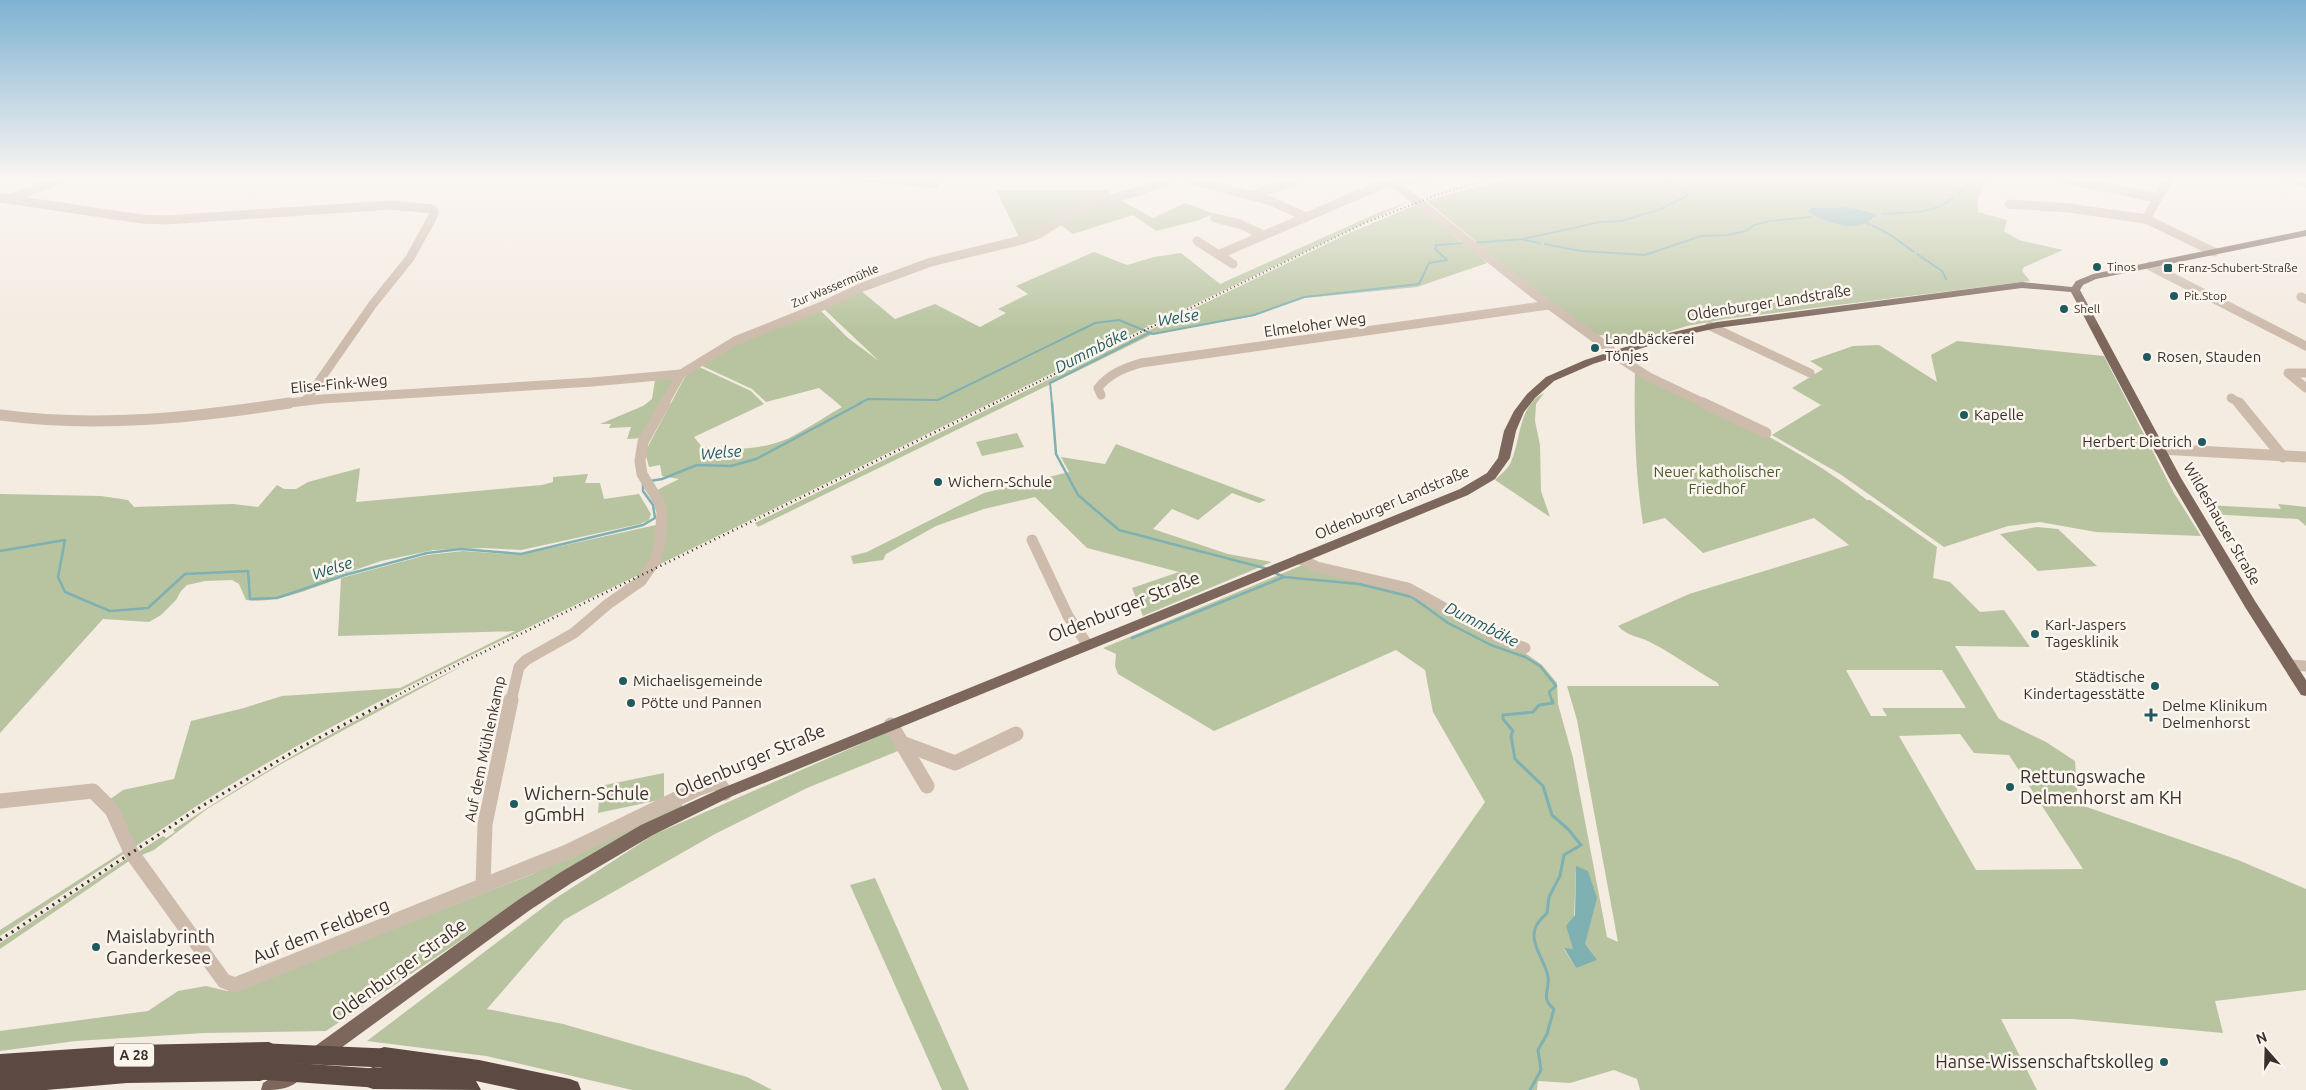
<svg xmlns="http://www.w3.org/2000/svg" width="2306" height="1090" viewBox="0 0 2306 1090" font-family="Ubuntu,sans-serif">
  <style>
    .green { fill: #b8c4a0; fill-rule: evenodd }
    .water { fill: #7fb0b2 }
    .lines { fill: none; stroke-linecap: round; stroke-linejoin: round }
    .stream-far2 { stroke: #7fb0b2; stroke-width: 2 }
    .stream-far1 { stroke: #7fb0b2; stroke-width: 2.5 }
    .stream { stroke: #7fb0b2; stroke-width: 3 }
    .minor-far2 { stroke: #cdbbac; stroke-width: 9 }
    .minor-far1 { stroke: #cdbbac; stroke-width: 11 }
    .minor { stroke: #cdbbac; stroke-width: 15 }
    .major { fill: #7d675c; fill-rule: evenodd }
    .highway { fill: #5c4a42; fill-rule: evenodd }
    .rail-far2 { stroke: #3b302b; stroke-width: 2; stroke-dasharray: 1 3; stroke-linecap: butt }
    .rail-far1 { stroke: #3b302b; stroke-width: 2.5; stroke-dasharray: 1 4; stroke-linecap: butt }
    .rail { stroke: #3b302b; stroke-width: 3; stroke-dasharray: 2 5; stroke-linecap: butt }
    .highway-bridge { stroke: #5c4a42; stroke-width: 19 }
    .poi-dot { fill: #1f5a5e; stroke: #fbf5ee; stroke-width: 2 }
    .labels { text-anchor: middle; stroke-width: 5; stroke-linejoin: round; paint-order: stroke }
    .far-poi-label { font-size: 12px; fill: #3b302b; stroke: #fbf5ee; text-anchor: start }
    .far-street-label { font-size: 12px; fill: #3b302b; stroke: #fbf5ee }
    .shield { fill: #fbf5ee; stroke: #756b66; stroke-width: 1 }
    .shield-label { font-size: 14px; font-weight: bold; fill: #3b302b }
    .street-label { font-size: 15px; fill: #3b302b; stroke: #fbf5ee }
    .poi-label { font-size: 15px; fill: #3b302b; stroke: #fbf5ee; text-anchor: start }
    .park-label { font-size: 15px; fill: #4a5a2e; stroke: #fbf5ee }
    .water-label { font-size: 16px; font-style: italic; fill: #1f5a5e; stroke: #fbf5ee }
    .near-street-label { font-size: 18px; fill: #3b302b; stroke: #fbf5ee }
    .near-poi-label { font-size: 18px; fill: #3b302b; stroke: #fbf5ee; text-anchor: start }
  </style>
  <rect width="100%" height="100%" fill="#f4ebe1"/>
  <g class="green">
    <polygon points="817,178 938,178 938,188"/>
    <polygon points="1392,178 1484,178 1473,180 1427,180 1402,186"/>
    <path d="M 1508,178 L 1988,178 L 1978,199 L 1978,212 L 2007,220 L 2004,231 L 2019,240 L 2063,250 L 2024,267 L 2022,271 L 2030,281 L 1725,319 L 1687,326 L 1625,345 L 1603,335 L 1596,336 L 1496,261 L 1472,238 L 1426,201 ZM 1849,207 L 1873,212 L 1875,213 L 1874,219 C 1853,231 1828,224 1809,212 L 1818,208 Z"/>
    <polygon points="996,190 1108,190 1113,197 1020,239"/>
    <polygon points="1117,198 1153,218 1185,203 1214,214 1196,221 1156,231 1133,215 1073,234 1058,223 1076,212"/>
    <path d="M 1411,201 L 1151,325 L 1146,325 L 1149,326 L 654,567 L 657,562 L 657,490 L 679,479 L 662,476 L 660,465 L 649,467 L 645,452 L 686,375 L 697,366 L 751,391 L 764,404 L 694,437 L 702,447 C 729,450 762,450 787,439 C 806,430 824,417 842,407 L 819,388 L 766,402 L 752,389 L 698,364 L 714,354 L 819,309 L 848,338 L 879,361 L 823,308 L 860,290 L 895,319 L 935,304 L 980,327 L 1006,313 L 998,309 L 1028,294 L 1016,286 L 1094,252 L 1127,265 L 1154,257 L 1181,253 L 1220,284 L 1380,212 Z"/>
    <polygon points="1416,205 1461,242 1435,245 1466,244 1487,263 1417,287 1305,298 1254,316 1153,334 758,527 755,523 1347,234"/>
    <polygon points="1957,341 2104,356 2174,493 2201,536 2096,532 2040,522 2008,526 1944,547 1840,474 1772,435 1821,405 1792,388 1823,369 1810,361 1853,346 1879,345 1937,382 1931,355"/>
    <path d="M 1635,370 C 1715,408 1797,446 1867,500 L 1870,500 L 1937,547 L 1933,578 L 1950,582 L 1980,612 L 2004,610 L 2030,647 L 1955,646 L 1999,719 L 2046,742 L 2075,761 L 2078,804 L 2238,860 L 2306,889 L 2306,990 L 2215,1001 L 2223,1033 L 2073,1019 L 2001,1019 L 2037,1090 L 1640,1090 L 1637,1079 L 1614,1070 L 1570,1083 L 1538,1081 L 1537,1090 L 1284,1090 L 1485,802 L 1433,712 L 1425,670 L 1396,650 L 1214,731 L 1118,674 L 1115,666 L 1116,654 L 1103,648 L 1305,564 L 1413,592 L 1521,650 L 1542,665 L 1557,683 L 1558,704 L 1573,758 L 1607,937 L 1618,942 L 1577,720 L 1567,686 L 1719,686 L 1718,683 C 1695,670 1672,653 1648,641 C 1637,636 1627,636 1618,626 L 1689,594 L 1849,545 L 1814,518 L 1703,553 L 1665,518 L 1643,524 C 1635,472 1634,422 1635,370 ZM 1846,670 L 1942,670 L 1966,708 L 1882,708 L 1887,716 L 1871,716 ZM 1960,734 L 1974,753 L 2009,755 L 2083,869 L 1976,870 L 1899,736 ZM 1576,867 L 1589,927 L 1576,968 L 1564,949 L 1573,950 Z"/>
    <polygon points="676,375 642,438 627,439 631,427 609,428 611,424 600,424 643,406 652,399 655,380"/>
    <path d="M 1544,393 L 1536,404 L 1535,421 L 1540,445 L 1541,491 L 1550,517 L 1495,480 C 1500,475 1508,469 1511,462 C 1521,440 1518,405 1544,393 Z"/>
    <polygon points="1017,433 1024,447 982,456 976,442"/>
    <polygon points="1116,444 1266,500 1259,503 1232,493 1198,520 1172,509 1153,529 1228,554 1272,562 1143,616 1132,588 1179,572 1087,548 1035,497 984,509 936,526 886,554 883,560 853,564 851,556 867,552 984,493 1069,472 1061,457 1105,464"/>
    <path d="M 360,468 L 356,502 L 542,485 L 553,482 L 553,477 L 588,474 L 585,483 L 600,483 L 604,499 L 639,494 L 651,514 L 649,520 L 640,524 L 535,547 L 521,550 L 484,548 L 434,550 L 381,561 L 332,578 L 341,578 L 427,555 L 463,551 L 520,555 L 656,525 L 658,531 L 647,571 C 504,639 360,706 225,788 C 195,806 166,827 136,846 L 109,800 L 123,790 L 174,779 L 191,721 L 244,708 L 282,696 L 400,688 L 515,631 L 338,636 L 341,578 C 311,588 278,604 246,600 L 239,584 L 232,580 L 205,581 L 187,585 L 181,591 L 176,600 L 161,615 L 149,622 L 103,619 L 0,733 L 0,494 L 101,496 L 128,500 L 134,507 L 233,504 L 258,507 L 277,485 L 284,489 L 296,489 L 308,482 Z"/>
    <polygon points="2278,504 2306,507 2306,526 2298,519 2209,514 2204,505 2281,509"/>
    <polygon points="2037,527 2058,529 2097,566 2038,571 2000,534"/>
    <path d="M 466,664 L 283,763 L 207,809 L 154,850 L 142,855 L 138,852 L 163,836 L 166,838 L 175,832 L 173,830 C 267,768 365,713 466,664 Z"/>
    <polygon points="888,732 898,751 807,788 715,834 564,920 487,1009 563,1024 747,1077 772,1090 632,1090 486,1056 367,1041 553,900 653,835"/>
    <polygon points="664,773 664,799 598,813 600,786"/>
    <polygon points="681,802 683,808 572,866 326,1031 204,1033 76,1041 0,1051 0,1031 148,1011 178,991 206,986 227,991 258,982 533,874 558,859"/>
    <polygon points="124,851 125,853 0,936 0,930"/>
    <polygon points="126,859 129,861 0,949 0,943"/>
    <polygon points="875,878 969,1090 942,1090 850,885"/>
  </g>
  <g class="water">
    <path d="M 1849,207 L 1875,213 L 1876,216 C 1858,235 1827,223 1808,212 L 1811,208 Z"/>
    <polygon points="1576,866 1588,871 1597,898 1585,944 1597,960 1576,968 1564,948 1573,949 1566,926 1575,915"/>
  </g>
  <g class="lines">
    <g class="stream-far2">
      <polyline points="1957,195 1976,178"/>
      <path d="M 1882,214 C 1906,212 1933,215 1953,198"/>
      <polyline points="1867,223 1870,225"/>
      <polyline points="1873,226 1889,234 1914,252"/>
      <polyline points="1524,240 1540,243"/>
      <polyline points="1473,243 1523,239 1600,222 1622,221 1661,209 1688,195 1667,180 1674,178"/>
      <polyline points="1545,244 1581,251 1645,255 1701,236 1728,235 1746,231 1754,225 1770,221 1811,217"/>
      <polyline points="1917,254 1942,271 1946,279"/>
      <polyline points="858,404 868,399 938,400 1095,323 1119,320 1153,334 1254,315 1304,297 1419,284 1429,263 1447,260 1435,249 1436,245 1465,243"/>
      <polyline points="1052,404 1050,383 1149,333"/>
    </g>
    <g class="stream-far1">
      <polyline points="1052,403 1056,454 1078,495 1119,530 1268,569"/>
      <polyline points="650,481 662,479 697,465 731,466 756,459 861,403"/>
      <polyline points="0,551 65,540 58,577 65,592 110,611 148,608 185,574 248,571 250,599 277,598 345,575 427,553 461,549 521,554 643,525 655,518 653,505 643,491 643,483"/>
      <polyline points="1275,573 1284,577 1359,584 1412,597 1448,623 1491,645 1525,657 1540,666 1556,686 1549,692 1552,701"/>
      <polyline points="1132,638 1284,577"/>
    </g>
    <path class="stream" d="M 1530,1090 L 1541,1070 L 1538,1050 L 1547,1034 L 1554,1009 C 1540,998 1550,990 1548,977 C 1546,963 1534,950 1534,936 C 1534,925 1540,920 1547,913 L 1549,897 L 1560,876 L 1564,855 L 1581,845 L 1568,829 L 1552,815 L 1543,786 L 1515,759 L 1511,736 L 1513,731 L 1503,719 L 1503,715 L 1533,712 L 1539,705 L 1553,703 L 1552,700"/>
    <g class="minor-far2">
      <polyline points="1185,178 1271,201 1306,217"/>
      <polyline points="1388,178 1533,293 1610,349 1613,354 1649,377 1706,404"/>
      <polyline points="2061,178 2157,198"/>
      <polyline points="2169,178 2146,219 2214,252"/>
      <polyline points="2288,178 2306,183"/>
      <polyline points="1252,196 1301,178"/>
      <polyline points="0,198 142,219 166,220 391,205 432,209 434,211 433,216 410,258 373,304 306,400"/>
      <polyline points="9,199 63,178"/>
      <polyline points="2009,204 2069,208 2146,219"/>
      <polyline points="1215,218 1240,224 1263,235"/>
      <polyline points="1197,241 1233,264"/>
      <polyline points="1218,255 1392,180"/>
      <polyline points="2150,266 2306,346"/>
      <polyline points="2301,297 2306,299"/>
      <polyline points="1710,326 1810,373"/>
      <polyline points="2306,373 2288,373 2306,388"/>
      <path d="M 1101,395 L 1098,388 C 1109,374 1124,368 1141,363 L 1549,305"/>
      <polyline points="2231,398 2241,404"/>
      <polyline points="281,404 323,399 592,382 681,374"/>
      <polyline points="664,404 681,374 735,341 822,306 860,288 931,262 1022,240 1039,234 1075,211 1089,205 1136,192 1173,178"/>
    </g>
    <g class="minor-far1">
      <polyline points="1703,403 1766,433"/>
      <polyline points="2239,403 2283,457"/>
      <path d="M 0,415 C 97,428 192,418 289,403"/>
      <polyline points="2159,449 2306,457"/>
      <polyline points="1032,540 1068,616 1087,644"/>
      <polyline points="1300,559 1317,567 1408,588 1501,639 1525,648"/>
      <polyline points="2289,665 2306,666"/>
      <polyline points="511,701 519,667 526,660 574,633 608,604 641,581 655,561 660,542 662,512 659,502 642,474 640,461 643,442 665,403"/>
    </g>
    <g class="minor">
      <polyline points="891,725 927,786"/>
      <polyline points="902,743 955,763 1016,734"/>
      <polyline points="0,801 93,791 112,810 131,852 224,981 235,985 567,852 697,789 718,782 725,793"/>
      <polyline points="483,886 485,824 511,700"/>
    </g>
    <g class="major">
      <polygon points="2306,230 2306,236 2096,279 2083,285 2080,290 2181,478 2255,601 2306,680 2306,696 2301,695 2245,607 2169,478 2071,292 2022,288 1717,328 1676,337 1593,364 1554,381 1535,398 1524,412 1516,431 1510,458 1495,479 1468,495 730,797 653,835 573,882 530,910 323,1061 317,1064 311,1061 308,1055 311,1049 518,900 561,872 641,825 720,789 1460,489 1487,473 1498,458 1504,431 1514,411 1527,394 1546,377 1585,360 1669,333 1717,322 2022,282 2072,287 2076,281 2093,274"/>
      <path d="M 295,1063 L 302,1066 L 304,1072 C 296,1090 278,1090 261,1090 L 263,1083 Z"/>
    </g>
    <g class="highway">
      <polygon points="269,1042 277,1046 280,1053 277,1060 268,1064 271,1070 268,1078 260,1081 127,1083 46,1090 0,1090 0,1054 134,1045"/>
      <polygon points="384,1047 479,1060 570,1079 578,1082 581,1090 518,1090 476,1081 481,1090 373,1089 365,1086 362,1078 365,1070 373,1067 383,1068 376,1066 373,1058 376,1050"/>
    </g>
    <polyline class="rail-far2" points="993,404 1367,222 1442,193 1494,178"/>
    <polyline class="rail-far1" points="387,701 424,681 995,403"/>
    <polyline class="rail" points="0,940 202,806 298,749 390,700"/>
    <g class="highway-bridge">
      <polyline points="269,1053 384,1058"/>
      <polyline points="260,1070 373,1078"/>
    </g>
  </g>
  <linearGradient id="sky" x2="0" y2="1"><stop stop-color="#7eb2d2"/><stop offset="0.54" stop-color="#faf6f2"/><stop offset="1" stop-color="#faf6f2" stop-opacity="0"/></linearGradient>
  <rect width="2306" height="330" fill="url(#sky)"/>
  <g class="poi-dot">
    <circle cx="2097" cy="267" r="5"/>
    <rect x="2163" y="263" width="10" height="10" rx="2.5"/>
    <circle cx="2174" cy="296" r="5"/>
    <circle cx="2064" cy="309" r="5"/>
    <circle cx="1595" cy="348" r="5"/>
    <circle cx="2147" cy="357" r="5"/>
    <circle cx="1964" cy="415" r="5"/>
    <circle cx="2202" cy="442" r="5"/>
    <circle cx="938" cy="482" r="5"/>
    <circle cx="2035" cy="634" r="5"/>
    <circle cx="623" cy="681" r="5"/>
    <circle cx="2155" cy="686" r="5"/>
    <circle cx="631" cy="703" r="5"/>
    <path d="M2148.5 707.5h5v5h5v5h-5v5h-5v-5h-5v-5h5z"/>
    <circle cx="2010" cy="787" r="5"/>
    <circle cx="514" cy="804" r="5"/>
    <circle cx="96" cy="947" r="5"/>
    <circle cx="2164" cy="1062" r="5"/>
  </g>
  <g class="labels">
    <g class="far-poi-label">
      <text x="2107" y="271">Tinos</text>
      <text x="2178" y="272">Franz-Schubert-Straße</text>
      <text x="2184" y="300">Pit.Stop</text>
      <text x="2074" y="313">Shell</text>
    </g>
    <g class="far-street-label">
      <text transform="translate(835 286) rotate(-23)" y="4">Zur Wassermühle</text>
    </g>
    <rect class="shield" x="114" y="1043.5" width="40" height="23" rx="4"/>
    <g class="shield-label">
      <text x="134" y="1060">A 28</text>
    </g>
    <g class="street-label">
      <text transform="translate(1769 303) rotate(-9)" y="5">Oldenburger Landstraße</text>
      <text transform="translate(1315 325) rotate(-8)" y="5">Elmeloher Weg</text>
      <text transform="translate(339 384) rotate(-5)" y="5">Elise-Fink-Weg</text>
      <text transform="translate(1392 503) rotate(-23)" y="5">Oldenburger Landstraße</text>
      <text transform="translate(2222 524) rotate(60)" y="5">Wildeshauser Straße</text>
      <text transform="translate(485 749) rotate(-78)" y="5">Auf dem Mühlenkamp</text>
    </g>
    <g class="poi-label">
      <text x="1605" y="344">Landbäckerei<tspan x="1605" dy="17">Tönjes</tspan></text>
      <text x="2157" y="362">Rosen, Stauden</text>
      <text x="1974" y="420">Kapelle</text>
      <text x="2192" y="447" text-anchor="end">Herbert Dietrich</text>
      <text x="948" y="487">Wichern-Schule</text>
      <text x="2045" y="630">Karl-Jaspers<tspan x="2045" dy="17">Tagesklinik</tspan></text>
      <text x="2145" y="682" text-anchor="end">Städtische<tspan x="2145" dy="17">Kindertagesstätte</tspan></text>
      <text x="633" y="686">Michaelisgemeinde</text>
      <text x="641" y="708">Pötte und Pannen</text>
      <text x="2162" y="711">Delme Klinikum<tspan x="2162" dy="17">Delmenhorst</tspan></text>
    </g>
    <g class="park-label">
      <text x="1717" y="477">Neuer katholischer<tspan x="1717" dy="17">Friedhof</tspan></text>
    </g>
    <g class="water-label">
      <text transform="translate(1178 317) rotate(-9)" y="6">Welse</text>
      <text transform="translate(1091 350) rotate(-27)" y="6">Dummbäke</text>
      <text transform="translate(721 452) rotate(-5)" y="6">Welse</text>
      <text transform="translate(332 568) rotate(-18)" y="6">Welse</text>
      <text transform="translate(1482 624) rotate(27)" y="6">Dummbäke</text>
    </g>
    <g class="near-street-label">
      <text transform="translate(1124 607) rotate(-22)" y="6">Oldenburger Straße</text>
      <text transform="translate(750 761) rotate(-23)" y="6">Oldenburger Straße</text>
      <text transform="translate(321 931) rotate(-22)" y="6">Auf dem Feldberg</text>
      <text transform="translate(399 970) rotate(-36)" y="6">Oldenburger Straße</text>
    </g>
    <g class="near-poi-label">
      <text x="2020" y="783">Rettungswache<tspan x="2020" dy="21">Delmenhorst am KH</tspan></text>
      <text x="524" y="800">Wichern-Schule<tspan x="524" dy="21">gGmbH</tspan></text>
      <text x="106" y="943">Maislabyrinth<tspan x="106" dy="21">Ganderkesee</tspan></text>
      <text x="2154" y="1068" text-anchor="end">Hanse-Wissenschaftskolleg</text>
    </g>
  </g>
  <g transform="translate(2266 1050) rotate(340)" stroke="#fbf5ee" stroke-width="4" paint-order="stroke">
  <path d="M0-4L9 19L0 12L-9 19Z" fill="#3b302b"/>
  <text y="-8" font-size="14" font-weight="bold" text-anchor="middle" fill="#3b302b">N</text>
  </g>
</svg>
